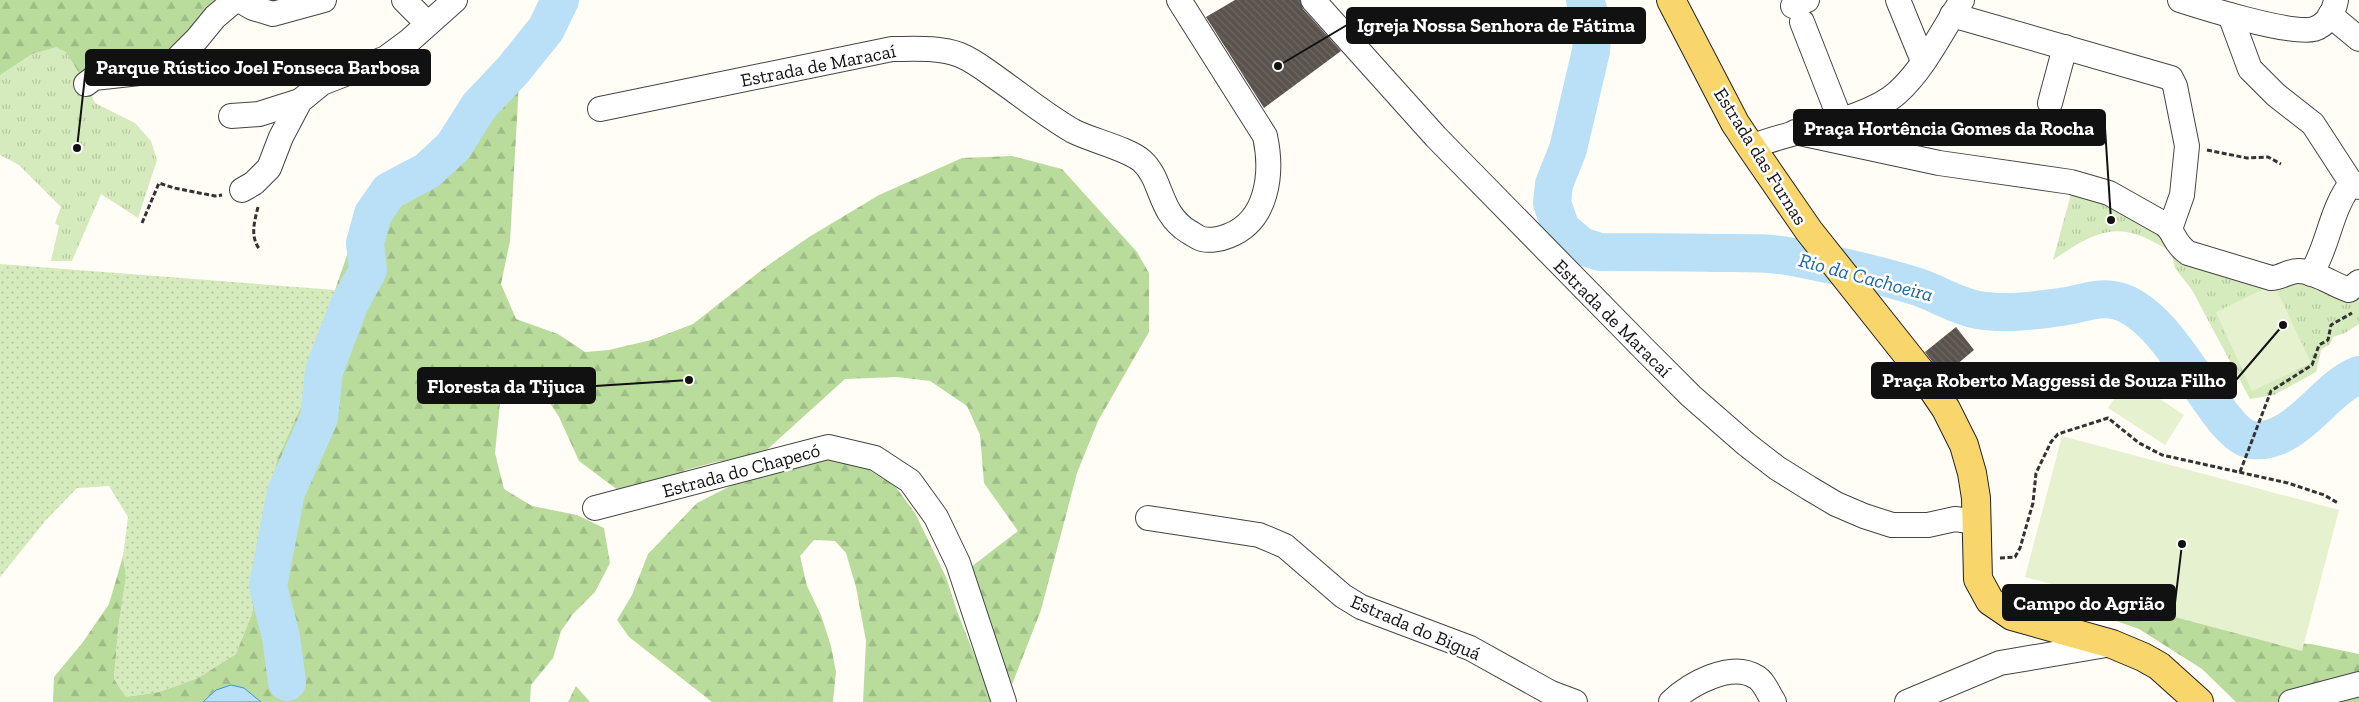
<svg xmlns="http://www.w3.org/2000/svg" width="2359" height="702" viewBox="0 0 2359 702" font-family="'Zilla Slab',serif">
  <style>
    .grass { fill: url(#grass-dots) }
    .forest { fill: url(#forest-firs) }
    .park { fill: url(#park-tufts) }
    .pitch { fill: #e6f2cf }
    .water { fill: #b9e0f7; stroke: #3f96cf }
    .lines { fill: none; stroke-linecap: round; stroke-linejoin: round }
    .river { stroke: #b9e0f7; stroke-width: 38 }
    .building { fill: url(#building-back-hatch) }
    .minor-casing { stroke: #444; stroke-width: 26 }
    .major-casing { stroke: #222; stroke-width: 30 }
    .path { stroke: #333; stroke-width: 3; stroke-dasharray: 5 2.5; stroke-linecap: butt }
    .minor { stroke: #fff; stroke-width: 24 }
    .major { stroke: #f9d66b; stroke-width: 28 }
    .labels { text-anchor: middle; stroke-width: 5; stroke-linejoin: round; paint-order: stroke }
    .street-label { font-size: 19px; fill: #111; stroke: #fff }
    .water-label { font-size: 20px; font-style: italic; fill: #1768a6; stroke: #fff }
    .leader { fill: none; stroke: #111; stroke-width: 2 }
    .callout-dot { fill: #111; stroke: #fff; stroke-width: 2 }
    .callout { fill: #111; stroke: #111; stroke-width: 2 }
    .callout-label { font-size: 20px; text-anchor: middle; font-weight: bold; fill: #fff }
  </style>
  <defs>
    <pattern id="grass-dots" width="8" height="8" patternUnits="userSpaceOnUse" patternTransform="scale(1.25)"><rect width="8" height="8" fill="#d5ebbd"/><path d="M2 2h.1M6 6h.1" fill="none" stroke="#b6c8a1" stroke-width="1.8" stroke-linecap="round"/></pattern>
    <pattern id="forest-firs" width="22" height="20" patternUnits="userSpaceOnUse" patternTransform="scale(1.25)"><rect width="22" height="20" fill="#b9dc9c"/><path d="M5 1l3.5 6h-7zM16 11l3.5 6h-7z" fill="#9ebc85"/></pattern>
    <pattern id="park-tufts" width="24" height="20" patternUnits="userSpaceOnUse" patternTransform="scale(1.25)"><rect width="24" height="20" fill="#d5ebbd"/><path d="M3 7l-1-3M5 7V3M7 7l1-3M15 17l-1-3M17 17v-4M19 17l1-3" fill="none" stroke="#b6c8a1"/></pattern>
    <pattern id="building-back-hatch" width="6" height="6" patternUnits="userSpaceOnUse" patternTransform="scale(1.25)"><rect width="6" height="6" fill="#5a524d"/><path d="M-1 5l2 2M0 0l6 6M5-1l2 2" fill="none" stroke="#6d6662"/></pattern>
  </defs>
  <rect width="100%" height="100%" fill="#fffdf5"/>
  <polygon class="grass" points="0,264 335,290 307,393 277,460 257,561 253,611 236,654 198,678 159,692 126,697 114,679 118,629 126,577 123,556 128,517 109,486 77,488 46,520 0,577"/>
  <g class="forest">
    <polygon points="0,0 234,0 225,24 115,85 100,74 91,100 0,98"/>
    <polygon points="534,59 519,83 510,241 501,284 516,319 558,334 585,352 609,350 651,340 693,324 767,266 809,237 879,195 962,158 1012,156 1062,169 1137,252 1149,273 1149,332 1098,421 1077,473 1041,610 1011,687 971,567 1018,531 984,483 980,435 967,406 930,381 897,377 845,379 760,456 716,462 686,470 660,484 619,491 579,461 559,417 533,377 501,393 495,453 504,489 532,506 577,515 604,528 610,563 595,592 573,614 561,631 553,658 531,685 530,702 261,702 244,688 216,690 203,702 53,702 54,677 83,642 109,604 123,556 126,577 118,629 114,679 126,697 159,692 198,678 236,654 253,611 257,561 277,460 307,393 335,290 365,203"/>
    <polygon points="828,454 859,464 895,486 915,513 946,577 957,611 980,669 997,702 863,702 866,641 856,587 846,553 835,541 814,540 800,556 807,586 821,615 831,646 836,672 833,702 712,702 629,637 617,620 632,595 648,554 697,503 756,473"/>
    <polygon points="2100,596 2295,643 2311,644 2359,654 2359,702 2236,702 2202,669 2139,629 2105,617 2095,609 2088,598"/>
    <polygon points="576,686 590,702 568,702"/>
  </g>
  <g class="park">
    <polygon points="56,47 66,52 86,84 95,103 135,123 151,141 157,160 138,218 101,194 72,261 51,261 59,226 55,223 61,207 19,165 0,155 0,75 32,54"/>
    <path d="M 2074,183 L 2173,238 L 2279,278 L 2359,296 L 2359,324 L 2345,333 L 2333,337 L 2330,344 L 2321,350 L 2316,372 L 2274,395 L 2250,399 L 2192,290 L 2175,268 L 2171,252 C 2120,219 2100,228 2053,260 Z"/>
  </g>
  <g class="pitch">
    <polygon points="2274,284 2311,363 2252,391 2216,312"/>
    <polygon points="2128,378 2184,415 2165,445 2108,408"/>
    <polygon points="2062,436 2339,510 2302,651 2025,577"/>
  </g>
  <polygon class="water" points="231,685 244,688 261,702 203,702 216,690"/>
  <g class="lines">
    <g class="river">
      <path d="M 1585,0 L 1593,25 L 1591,51 L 1568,149 L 1554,184 L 1552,203 L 1561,229 L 1581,246 L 1600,252 C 1639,252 1678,252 1716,253 C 1741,253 1768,252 1793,257 C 1835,265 1878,274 1918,287 C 1939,294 1956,306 1978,310 C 2006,315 2039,310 2067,306 C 2083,303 2101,296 2118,301 C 2175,317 2216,435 2252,440 C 2296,445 2323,389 2359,375"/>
      <polyline points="287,682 281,637 268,586 286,492 319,418 324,371 349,305 368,270 365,243 373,214 389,191 427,171 453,147 479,106 513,70 546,29 560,0"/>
    </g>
  </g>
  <g class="building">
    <polygon points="1235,0 1300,0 1303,9 1341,51 1264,108 1206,17"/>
    <polygon points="1956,327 1974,350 1943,376 1925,352"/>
  </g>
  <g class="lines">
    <g class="minor-casing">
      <g id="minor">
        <polyline points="239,0 253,8 273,14 324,0"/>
        <polyline points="404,0 427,23"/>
        <polyline points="1313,0 1436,137 1645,350 1691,396 1746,444 1777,468 1809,488 1836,504 1864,516 1892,525 1928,525 1955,519 1977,522"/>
        <polyline points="1898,0 1923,61"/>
        <path d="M 2180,0 C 2205,8 2291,35 2314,29 C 2327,25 2334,12 2336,0"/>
        <polyline points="1793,6 1807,0"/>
        <polyline points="1952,15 2171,78 2175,86 2187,146 2182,195 2170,229"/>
        <polyline points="2230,15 2250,69 2276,95 2313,124 2350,181 2359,187"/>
        <polyline points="2330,15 2359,39"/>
        <polyline points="1802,22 1840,119"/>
        <polyline points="86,84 94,78 157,71 174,62 197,39 215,17 235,0"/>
        <polyline points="2050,103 2065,47"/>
        <path d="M 600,109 L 892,49 C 914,49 939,47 960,55 C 975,61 988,72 1001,81 C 1025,98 1047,116 1073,131 C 1090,140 1129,149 1142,161 C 1163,180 1158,213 1189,232 C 1193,234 1198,238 1202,239 C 1210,241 1221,239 1228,236 C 1268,221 1273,173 1265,136 L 1179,0"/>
        <polyline points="231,116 259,114 300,101"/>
        <path d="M 1795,132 L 1939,163 L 2071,182 L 2109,193 L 2164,224 C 2175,231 2172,242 2188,253 L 2271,278 C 2281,278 2288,271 2298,271 C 2315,271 2333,285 2349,290 L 2359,282"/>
        <path d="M 1751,147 C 1792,130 1866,121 1897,93 C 1924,69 1942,31 1962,0"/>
        <polyline points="242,190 254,183 269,168 281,137 300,101 322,83 386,58 409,41 455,0"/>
        <path d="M 2311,274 C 2329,245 2330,210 2352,182"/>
        <polyline points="595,508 828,447 875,458 910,481 936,517 958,563 1004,702"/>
        <polyline points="1148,518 1259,535 1285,546 1343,596 1361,607 1470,648 1551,693 1575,702"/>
        <path d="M 1671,702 C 1690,684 1731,661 1756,677 C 1764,681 1769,695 1774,702"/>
        <polyline points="1907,702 2000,663 2112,644"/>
        <polyline points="2291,702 2359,684"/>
      </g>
    </g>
    <g class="major-casing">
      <polyline id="major" points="1671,0 1735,123 1751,147 1809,231 1921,372 1946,409 1964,445 1972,473 1976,498 1978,579 1990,601 2012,616 2112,644 2143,657 2159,666 2199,702"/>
    </g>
    <g class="path">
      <polyline points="2207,150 2247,158 2268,157 2281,164"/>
      <path d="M 258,207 C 254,223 250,237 260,250"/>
      <polyline points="142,223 159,183 174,188 215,196 222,195"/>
      <polyline points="2240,472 2271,391 2312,365 2319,345 2328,340 2331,325 2352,313"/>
      <polyline points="2000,558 2015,557 2020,548 2033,503 2036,473 2051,442 2058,434 2108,418 2139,443 2162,455 2288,483 2324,495 2338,503"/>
    </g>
    <use href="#minor" class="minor"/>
    <use href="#major" class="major"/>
  </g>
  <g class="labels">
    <g class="street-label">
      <text transform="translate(818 65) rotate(-11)" y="7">Estrada de Maracaí</text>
      <text transform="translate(1761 156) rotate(58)" y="7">Estrada das Furnas</text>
      <text transform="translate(1613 318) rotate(45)" y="7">Estrada de Maracaí</text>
      <text transform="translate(741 470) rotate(-15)" y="7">Estrada do Chapecó</text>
      <text transform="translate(1416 627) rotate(23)" y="7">Estrada do Biguá</text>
    </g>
    <g class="water-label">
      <text transform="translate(1866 277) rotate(15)" y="7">Rio da Cachoeira</text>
    </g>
  </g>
  <path class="leader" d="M1278 66L1347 25M77 148L86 67M2111 220L2105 128M2283 325L2236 380M689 380L595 386M2182 544L2175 603"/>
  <g class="callout-dot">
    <circle cx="1278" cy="66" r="5"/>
    <circle cx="77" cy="148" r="5"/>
    <circle cx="2111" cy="220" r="5"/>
    <circle cx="2283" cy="325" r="5"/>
    <circle cx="689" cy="380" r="5"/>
    <circle cx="2182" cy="544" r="5"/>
  </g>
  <g class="callout">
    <rect x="1347" y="8" width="298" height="35" rx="5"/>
    <rect x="86" y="50" width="344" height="35" rx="5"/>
    <rect x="1794" y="110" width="311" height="35" rx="5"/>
    <rect x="1872" y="363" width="364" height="35" rx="5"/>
    <rect x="418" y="368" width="177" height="35" rx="5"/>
    <rect x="2003" y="585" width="172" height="35" rx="5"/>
  </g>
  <g class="callout-label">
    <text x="1496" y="32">Igreja Nossa Senhora de Fátima</text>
    <text x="258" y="74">Parque Rústico Joel Fonseca Barbosa</text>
    <text x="1949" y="135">Praça Hortência Gomes da Rocha</text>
    <text x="2054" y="387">Praça Roberto Maggessi de Souza Filho</text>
    <text x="506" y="393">Floresta da Tijuca</text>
    <text x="2089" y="610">Campo do Agrião</text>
  </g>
</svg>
